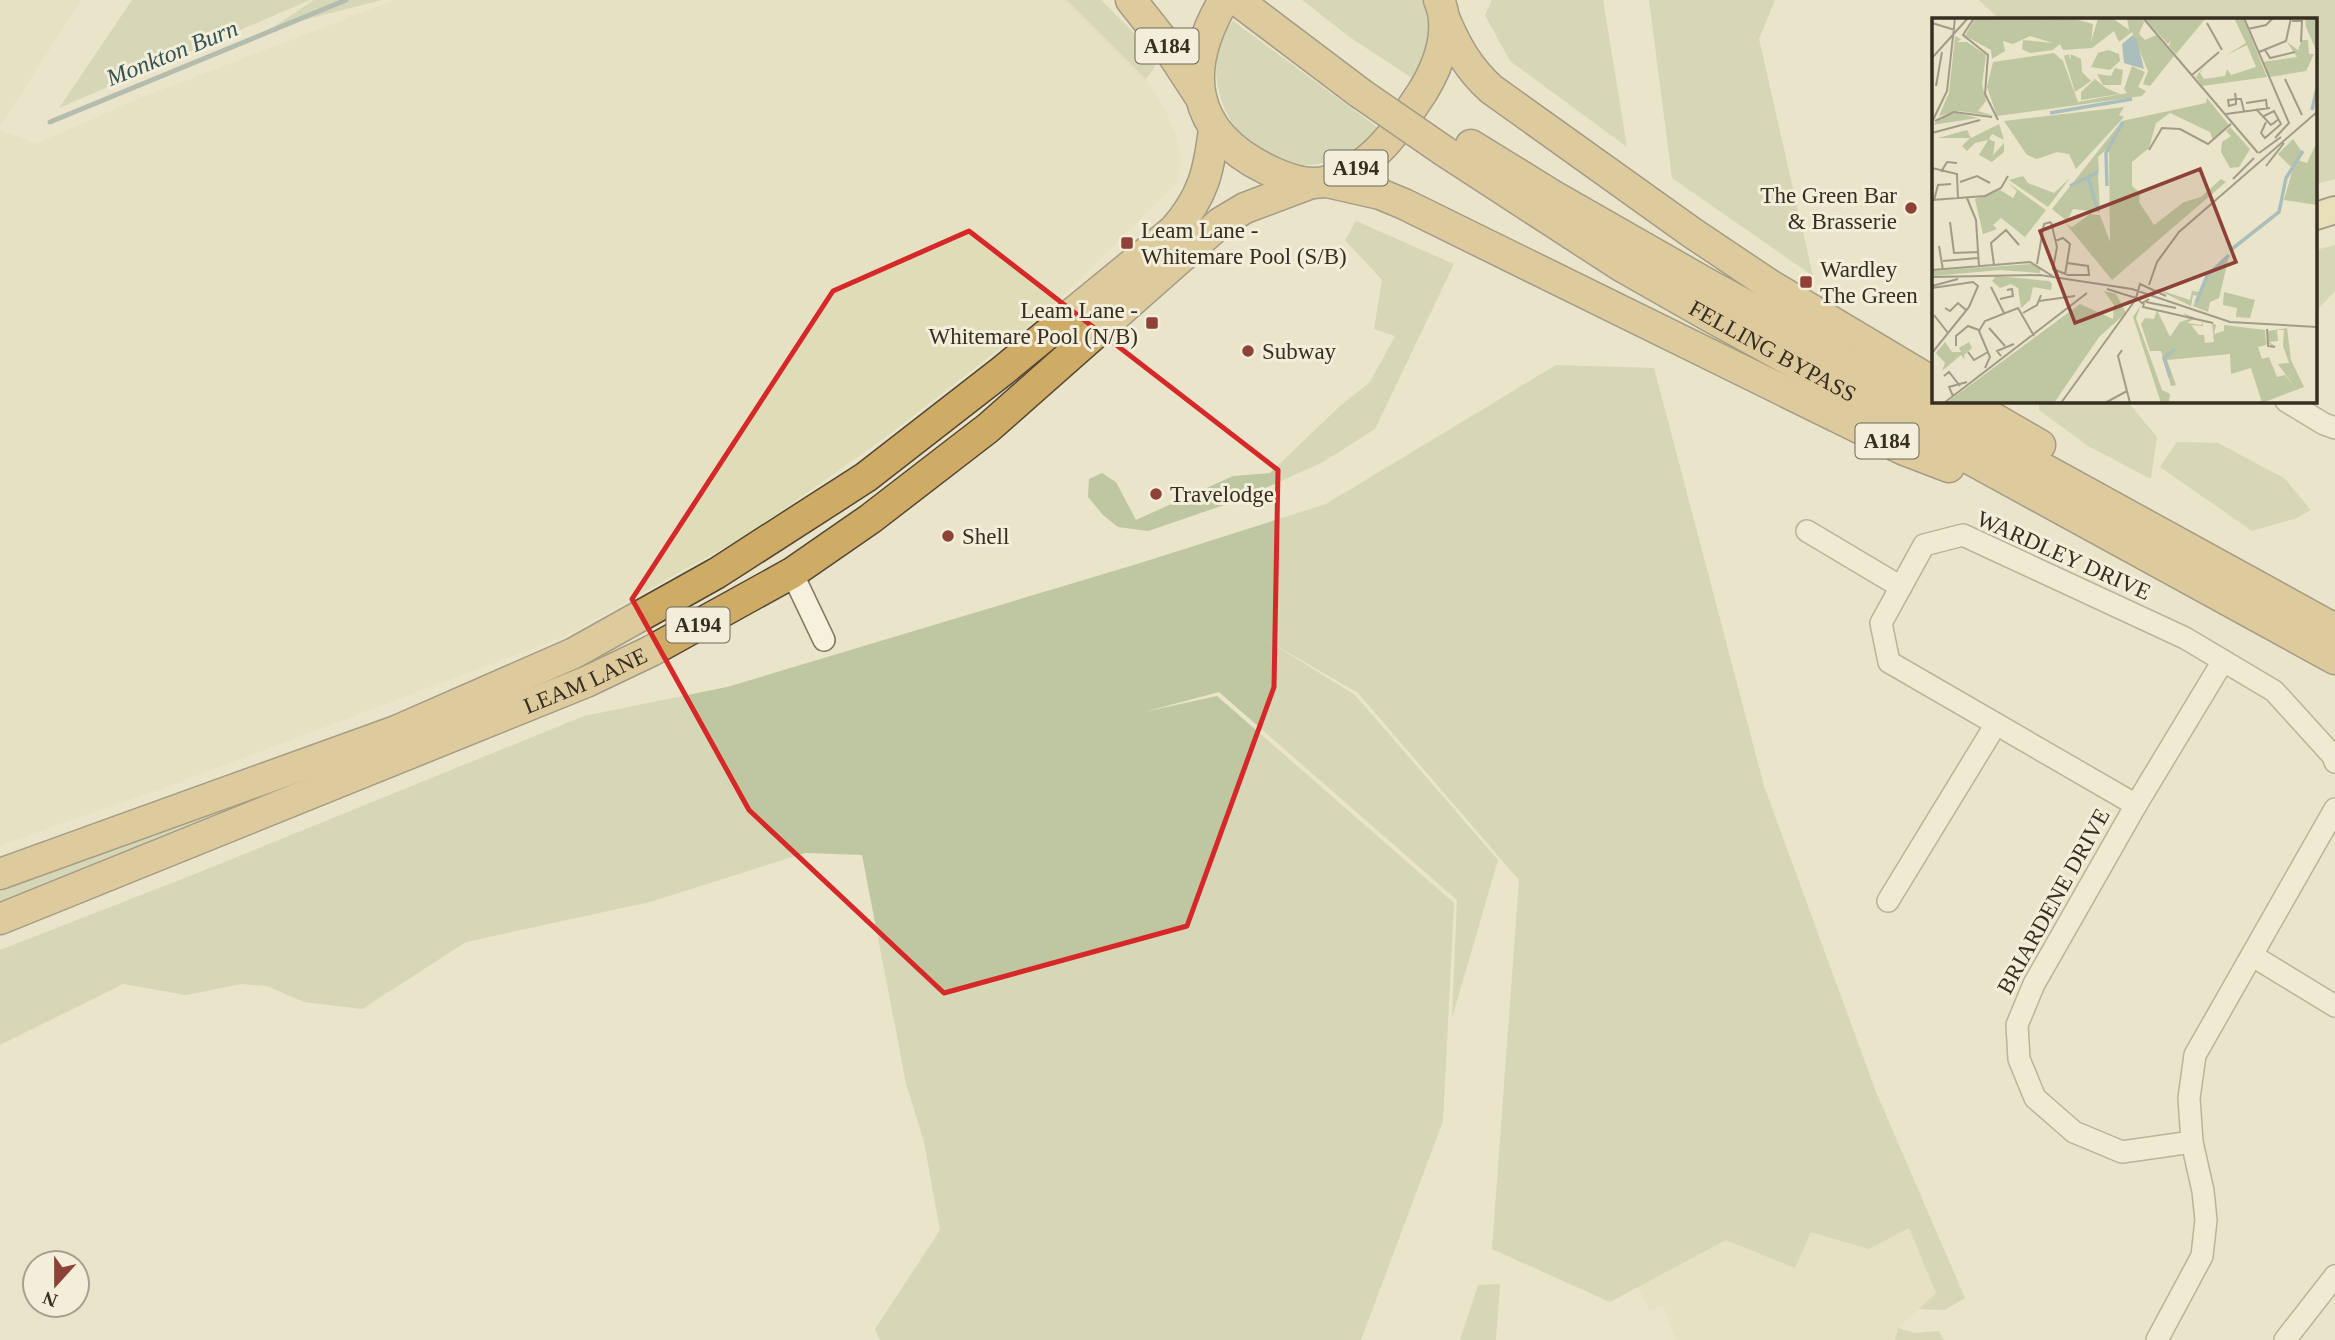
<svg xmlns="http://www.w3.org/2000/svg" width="2335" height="1340" viewBox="0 0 2335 1340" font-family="Georgia,serif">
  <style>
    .farmland { fill: #dfddb8 }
    .green { fill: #bec79f }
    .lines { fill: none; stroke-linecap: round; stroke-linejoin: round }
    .stream { stroke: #718c89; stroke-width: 5 }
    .minor-casing { stroke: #847860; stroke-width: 24 }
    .major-casing { stroke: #534634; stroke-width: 30 }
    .highway-casing { stroke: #534634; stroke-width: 33 }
    .minor { stroke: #f5f1dc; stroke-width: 21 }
    .major { stroke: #e8dba7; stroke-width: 26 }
    .highway { stroke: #ceac66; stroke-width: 30 }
    .highway-bridge-casing { stroke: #534634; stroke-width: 33; stroke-linecap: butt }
    .highway-bridge { stroke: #ceac66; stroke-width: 30 }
    .marked { fill: none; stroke: #d62828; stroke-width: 5; stroke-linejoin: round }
    .poi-dot { fill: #8d4137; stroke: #f2eed9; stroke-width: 2.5 }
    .labels { text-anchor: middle; stroke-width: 6; stroke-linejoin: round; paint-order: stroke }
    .shield { fill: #f2eed9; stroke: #6f6859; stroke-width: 2 }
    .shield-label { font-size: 21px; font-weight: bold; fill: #372e22 }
    .poi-label { font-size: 23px; fill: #372e22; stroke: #f2eed9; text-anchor: start }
    .street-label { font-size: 23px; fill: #372e22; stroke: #f2eed9 }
    .water-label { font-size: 24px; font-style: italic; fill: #335355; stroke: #f2eed9 }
    .inset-river { fill: none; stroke: #aabfbb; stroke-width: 3.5 }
    .inset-road { fill: none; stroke: #a29b87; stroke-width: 2 }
    .view { fill: #8d4137; fill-opacity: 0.15; stroke: #8d4137; stroke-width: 3.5 }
    .inset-edge { fill: none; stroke: #372e22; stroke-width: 3.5 }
  </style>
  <rect width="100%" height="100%" fill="#eae4ca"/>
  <g class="farmland">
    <polygon points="0,0 81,0 0,126"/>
    <polygon points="395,0 1067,0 1146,79 1164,107 1176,136 1180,160 1177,182 1047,312 886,437 747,535 565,636 166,787 0,845 0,130 36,144 133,101"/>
    <polygon points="1909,1228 1936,1293 1898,1328 1895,1340 1676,1340 1663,1305 1650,1311 1638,1287 1727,1240 1795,1268 1810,1231 1869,1249"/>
  </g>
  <g class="green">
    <polygon points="132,0 310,0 59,108"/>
    <polygon points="314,0 382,0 272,28"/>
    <polygon points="1067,0 1101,0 1160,59 1146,79"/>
    <path d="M 1302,0 L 1422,0 C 1436,30 1427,52 1414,79 L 1351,38 Z"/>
    <polygon points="1492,0 1603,0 1627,147 1510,61 1485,15"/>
    <polygon points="1649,0 1775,0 1759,39 1813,276 1672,178"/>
    <polygon points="1979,0 2335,0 2335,179 2316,184 2316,19 1999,19"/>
    <path d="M 1233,21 L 1381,130 C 1375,136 1368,144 1361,148 C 1346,158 1322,165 1304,165 C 1242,164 1202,95 1221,39 C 1223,33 1229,27 1233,21 Z"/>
    <polygon points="1356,221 1454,264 1375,429 1323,462 1239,500 1148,531 1118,527 1103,515 1088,497 1089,479 1102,473 1116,482 1136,520 1233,476 1270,473 1340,406 1370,382 1395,336 1374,329 1382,280 1345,240"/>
    <polygon points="2335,245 2335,291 2316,311 2316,250"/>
    <polygon points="1556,365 1654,368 1764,786 1876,1092 1965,1298 1945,1310 1919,1309 1936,1293 1909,1228 1869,1249 1811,1232 1795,1268 1726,1240 1610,1302 1492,1249 1519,880 1358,693 1263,638 1355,695 1498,860 1452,1018 1457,900 1219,692 1144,712 1217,696 1454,903 1443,1121 1361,1340 880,1340 875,1329 940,1230 924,1142 906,1083 862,855 805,853 650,902 466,942 362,1009 304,1002 267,986 241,984 186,995 123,984 0,1045 0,950 200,872 584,716 727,687 1137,564 1326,504"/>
    <polygon points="2039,401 2127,401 2157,437 2151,479 2088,446 2039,410"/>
    <polygon points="2177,442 2218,443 2284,478 2311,510 2297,518 2252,531 2160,467"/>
    <polygon points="378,749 0,907 0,886"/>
    <polygon points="1500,1284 1496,1340 1460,1340 1478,1285"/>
    <polygon points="1898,1328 1915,1333 1939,1331 1944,1340 1895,1340"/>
  </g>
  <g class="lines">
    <polyline class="stream" points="50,122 346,0"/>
    <g class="minor-casing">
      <g id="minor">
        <polyline points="2286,401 2324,424 2335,428"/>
        <polyline points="1807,531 1901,587"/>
        <polyline points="792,573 824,640"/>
        <polyline points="2136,805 1889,662 1881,623 1924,545 1963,535 2185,638 2274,691 2333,756 2335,762"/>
        <polyline points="1888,901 1996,724"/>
        <polyline points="2253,956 2335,1006"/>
        <polyline points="2192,1142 2122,1152 2074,1132 2035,1098 2019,1059 2017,1025 2034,984 2136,805 2223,661"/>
        <polyline points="2157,1340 2202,1256 2206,1220 2203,1191 2192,1142 2189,1098 2195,1055 2335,809"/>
        <polyline points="2285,1340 2335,1276"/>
      </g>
    </g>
    <g class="major-casing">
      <polyline id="major" points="2316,216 2335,210"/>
    </g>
    <g class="highway-casing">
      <g id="highway">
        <polyline points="1131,0 1165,43 1199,95"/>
        <path d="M 1224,0 C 1183,69 1189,131 1266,169 C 1284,178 1308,187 1328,181 C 1373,168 1399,128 1423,91 C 1439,65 1452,30 1439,0"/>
        <polyline points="1237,0 1360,93"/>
        <path d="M 1445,20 C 1457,48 1469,69 1491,89 L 1691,232 L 1770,285 L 1934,383"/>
        <polyline points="1471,145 1552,195 1704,282 2335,629"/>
        <path id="s1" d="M 1444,151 L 1621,266 L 1709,316 L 2335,659"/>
        <polyline points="1327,182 1380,194 1404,204 1902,449 1949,467"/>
        <polyline points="1964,401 2040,445"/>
        <path d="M 0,874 L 396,731 L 574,653 L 717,573 L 866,477 L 1001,372 L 1174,230 C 1203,197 1209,171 1214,129"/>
        <path id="s2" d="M 0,919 L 586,682 L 651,651 L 792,573 L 870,519 L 988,428 L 1220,223 L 1245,208 L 1309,184"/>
      </g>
    </g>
    <use href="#minor" class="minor"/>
    <use href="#major" class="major"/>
    <use href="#highway" class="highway"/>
    <g class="highway-bridge-casing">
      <polyline id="highway-bridge" points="1360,93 1444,151"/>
    </g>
    <use href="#highway-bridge" class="highway-bridge"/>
  </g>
  <path d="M0 0H2335V1340H0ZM 969,231 L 1278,470 L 1274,687 L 1187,926 L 944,993 L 749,810 L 632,599 L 833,291 Z" fill="#eae4ca" fill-opacity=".55" fill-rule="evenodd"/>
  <path class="marked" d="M 969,231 L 1278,470 L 1274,687 L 1187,926 L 944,993 L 749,810 L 632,599 L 833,291 Z"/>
  <g class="poi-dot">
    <circle cx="1911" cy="208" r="7"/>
    <rect x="1120" y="236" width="14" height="14" rx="3.5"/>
    <rect x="1799" y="275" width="14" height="14" rx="3.5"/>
    <rect x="1145" y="316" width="14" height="14" rx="3.5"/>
    <circle cx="1248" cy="351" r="7"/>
    <circle cx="1156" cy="494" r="7"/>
    <circle cx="948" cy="536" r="7"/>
  </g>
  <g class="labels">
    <g class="shield">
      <rect x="1135.5" y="28.5" width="63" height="35" rx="5"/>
      <rect x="1324.5" y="150.5" width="63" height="35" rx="5"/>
      <rect x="1855.5" y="423.5" width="63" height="35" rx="5"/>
      <rect x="666.5" y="607.5" width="63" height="35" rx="5"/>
    </g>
    <g class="shield-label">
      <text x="1167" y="53">A184</text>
      <text x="1356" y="175">A194</text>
      <text x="1887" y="448">A184</text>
      <text x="698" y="632">A194</text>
    </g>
    <g class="poi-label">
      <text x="1897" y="203" text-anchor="end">The Green Bar<tspan x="1897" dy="26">&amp; Brasserie</tspan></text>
      <text x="1141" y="238">Leam Lane -<tspan x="1141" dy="26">Whitemare Pool (S/B)</tspan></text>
      <text x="1820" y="277">Wardley<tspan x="1820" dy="26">The Green</tspan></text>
      <text x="1138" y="318" text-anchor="end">Leam Lane -<tspan x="1138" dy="26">Whitemare Pool (N/B)</tspan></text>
      <text x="1262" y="359">Subway</text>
      <text x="1170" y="502">Travelodge</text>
      <text x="962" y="544">Shell</text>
    </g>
    <g class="street-label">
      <text dy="8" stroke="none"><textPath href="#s1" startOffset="385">FELLING BYPASS</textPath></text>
      <text transform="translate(2064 555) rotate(24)" y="8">WARDLEY DRIVE</text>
      <text dy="8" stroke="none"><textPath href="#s2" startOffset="632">LEAM LANE</textPath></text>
      <text transform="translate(2053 901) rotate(-61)" y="8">BRIARDENE DRIVE</text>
    </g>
    <g class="water-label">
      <text transform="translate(172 53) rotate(-22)" y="8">Monkton Burn</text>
    </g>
  </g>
  <g transform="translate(1932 18)">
    <rect width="385" height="385" fill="#eae4ca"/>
    <path d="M 43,0 L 146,2 L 161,6 L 159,24 L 166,0 L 180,0 L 197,12 L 195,0 L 209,0 L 212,4 L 207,16 L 213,22 L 224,17 L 242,38 L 218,68 L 211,66 L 216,53 L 200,14 L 187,24 L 182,13 L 160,30 L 131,32 L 128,26 L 121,32 L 98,35 L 90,31 L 91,22 L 121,25 L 98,18 L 81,26 L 71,23 L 73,33 L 60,41 L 59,32 L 33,18 ZM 212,0 L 274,0 L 244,36 L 237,28 L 239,22 L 236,26 ZM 302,0 L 311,0 L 335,59 L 270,68 L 264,59 L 274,45 L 268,55 L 272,61 L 293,58 L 295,51 L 299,57 L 324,49 L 315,27 L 293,38 L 314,25 ZM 373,0 L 385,0 L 385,34 L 374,9 ZM 23,18 L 29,21 L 25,24 L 35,24 L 54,37 L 50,66 L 54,83 L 46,93 L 63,98 L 27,93 L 7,98 L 17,75 ZM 370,22 L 376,22 L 377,36 L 382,36 L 374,53 L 338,59 L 331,44 L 365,39 L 355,24 L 366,32 ZM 176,32 L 187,36 L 188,43 L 178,52 L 159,49 L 166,35 ZM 122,35 L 131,43 L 146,84 L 195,75 L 192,71 L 200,48 L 213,54 L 206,69 L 214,73 L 210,78 L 65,98 L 55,69 L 61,44 ZM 137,36 L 138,43 L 139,36 L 149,41 L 150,54 L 159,63 L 143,74 L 132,38 ZM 183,50 L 191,52 L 189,67 L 171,67 L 165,56 L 179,58 ZM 163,61 L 174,70 L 188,76 L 149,82 L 149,74 ZM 275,80 L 297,107 L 281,122 L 278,114 L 238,95 L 224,105 L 217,130 L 200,144 L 200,168 L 208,175 L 207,184 L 222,207 L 252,184 L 269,179 L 289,161 L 294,164 L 180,262 L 134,206 L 140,209 L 158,196 L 168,197 L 178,224 L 177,129 L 166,139 L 167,153 L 160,157 L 166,155 L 168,194 L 141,191 L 135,203 L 120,191 L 190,103 L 274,85 ZM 192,89 L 187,97 L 192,99 L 144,151 L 137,136 L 125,134 L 105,141 L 95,137 L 72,103 ZM 25,95 L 46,100 L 0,107 L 15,97 ZM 67,106 L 72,122 L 60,116 L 57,121 L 63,124 L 61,137 L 72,125 L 72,134 L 60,144 L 47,137 L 56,122 L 43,125 L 35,133 L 30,128 L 38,120 L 6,120 L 35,112 L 39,120 ZM 298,109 L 318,131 L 307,149 L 298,150 L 289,134 L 290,124 L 299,118 L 294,113 ZM 361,121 L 370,134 L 359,149 L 346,136 ZM 385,124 L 385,187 L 352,182 L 362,147 L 366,142 L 375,145 ZM 91,158 L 96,165 L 122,175 L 138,160 L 116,189 L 77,162 ZM 75,164 L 114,192 L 93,219 L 69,200 L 61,207 L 65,211 L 51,216 L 43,181 L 68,172 L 81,180 L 85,173 ZM 297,238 L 287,280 L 278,284 L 276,294 L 261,288 L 266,278 L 261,277 L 259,288 L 222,270 L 258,282 L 260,273 L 267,274 L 275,256 ZM 100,246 L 109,250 L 108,255 L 68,252 L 0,258 L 0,253 ZM 64,258 L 117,263 L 120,266 L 119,272 L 101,269 L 98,282 L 89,290 L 86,270 L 79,266 L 68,270 L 60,263 ZM 172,273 L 184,276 L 194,295 L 167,319 L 122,385 L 14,385 L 148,286 L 181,301 L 182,287 ZM 292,274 L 323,282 L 318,300 L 304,299 L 305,290 L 291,287 ZM 209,287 L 204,300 L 230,372 L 238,376 L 237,385 L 229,385 L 201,299 ZM 225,292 L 238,319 L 248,304 L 257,301 L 251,295 L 264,300 L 255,305 L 270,307 L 271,302 L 271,308 L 259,307 L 267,317 L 272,317 L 273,325 L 282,324 L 280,305 L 284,307 L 282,316 L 292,313 L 292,307 L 333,312 L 334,327 L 326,329 L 330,341 L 337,339 L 345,359 L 353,357 L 362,368 L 346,346 L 357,345 L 351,328 L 352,312 L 345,312 L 346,323 L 337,324 L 345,329 L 336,326 L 336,313 L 355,310 L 359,342 L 372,369 L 330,385 L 319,350 L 299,356 L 298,336 L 235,342 L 244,367 L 239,368 L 229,333 L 218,333 L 209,306 L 213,300 L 222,301 ZM 13,324 L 20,334 L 29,334 L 27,330 L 37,324 L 40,330 L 32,337 L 33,342 L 29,337 L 10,353 L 13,345 L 4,335 Z" fill="#bec79f"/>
    <path d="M 201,17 L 205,22 L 212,51 L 192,45 L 190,26 Z" fill="#aabfbb"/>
    <path class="inset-river" d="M 380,92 L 385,70M 118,95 L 200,81M 156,159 L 165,190M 138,168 L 166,154M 175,168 L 174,135 L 191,104M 300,231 L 347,194 L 354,160 L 371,133M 264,285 L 275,258 L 297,237M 238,359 L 232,340 L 243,331"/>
    <path class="inset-road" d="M 42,0 L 31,17 L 56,37 L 53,76 L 66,102M 211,0 L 326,135M 312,0 L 357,105 L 343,120M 360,3 L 370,3 L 369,24M 0,5 L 23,12M 275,5 L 290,32M 316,11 L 334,7 L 341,0M 333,32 L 338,40 L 363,34M 327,34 L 354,23 L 359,0M 0,40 L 36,0M 260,57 L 287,34M 353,61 L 370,97M 4,68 L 10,34M 303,75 L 304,81 L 304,86 L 297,88 L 296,82 L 304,81 L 309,81 L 312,93M 314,85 L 334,82 L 335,90M 324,91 L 339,107 L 347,101M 294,96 L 338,90M 330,99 L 342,93 L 349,106 L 333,120 L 329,115 L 334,104M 3,103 L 22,94 L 60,99M 0,104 L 15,73 L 23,0M 0,115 L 48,102M 217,132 L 230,110 L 248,111 L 276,126 L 299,106M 327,135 L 349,119M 334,148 L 352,125M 0,150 L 25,156 L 26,181M 9,154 L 15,144 L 25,145M 301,161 L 322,140M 28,164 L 45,158 L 58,165M 35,180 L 44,202 L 47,249M 0,182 L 53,178 L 69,170 L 76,158M 2,182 L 6,167 L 19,166M 18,204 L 22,235 L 46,234M 119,204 L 125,229 L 121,251 L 136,257 L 157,257 L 156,248 L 135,245M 123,223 L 131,220 L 138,226 L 133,257M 7,228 L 11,252M 11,243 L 46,240M 105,246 L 112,206 L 119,204M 62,247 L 59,225 L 74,212 L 87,227M 0,252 L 98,244 L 122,259M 0,259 L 108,257 L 200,271 L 298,304 L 385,309M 217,267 L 225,244 L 247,214 L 385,94M 0,268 L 26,261M 59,269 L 72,295M 0,270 L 41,264 L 46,268 L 37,289 L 0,335M 175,271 L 204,280M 68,281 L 81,278 L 80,271 L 75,272M 217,281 L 210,285 L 204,280 L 208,266 L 234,278M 107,283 L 143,278M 214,284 L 244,290M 212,285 L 211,289 L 281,305M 13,290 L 18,293 L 26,285 L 34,292M 91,295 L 105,287 L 109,277M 2,297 L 16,315M 57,310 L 73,328M 335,311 L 336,328 L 343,329M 24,328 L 24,318 L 36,308 L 47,312M 190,332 L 186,338 L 198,385M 36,334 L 42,342 L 56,334M 69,338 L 65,333 L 82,326M 53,350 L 58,339 L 47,313 L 53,303 L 86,290 L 102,318M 12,358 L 17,354 L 28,368M 21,378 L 17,369 L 35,364M 12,385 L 155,275M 129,385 L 204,281M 173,385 L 195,373"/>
    <path class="view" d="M 268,151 L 304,244 L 143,305 L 108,213 Z"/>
    <rect width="385" height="385" class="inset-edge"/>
  </g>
  <g transform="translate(56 1284) rotate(201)"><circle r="33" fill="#f2eed9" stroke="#a7a190" stroke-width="2"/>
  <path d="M0-5L12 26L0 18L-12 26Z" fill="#8d4137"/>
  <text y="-10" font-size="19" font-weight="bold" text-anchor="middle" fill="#372e22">N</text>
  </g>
</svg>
